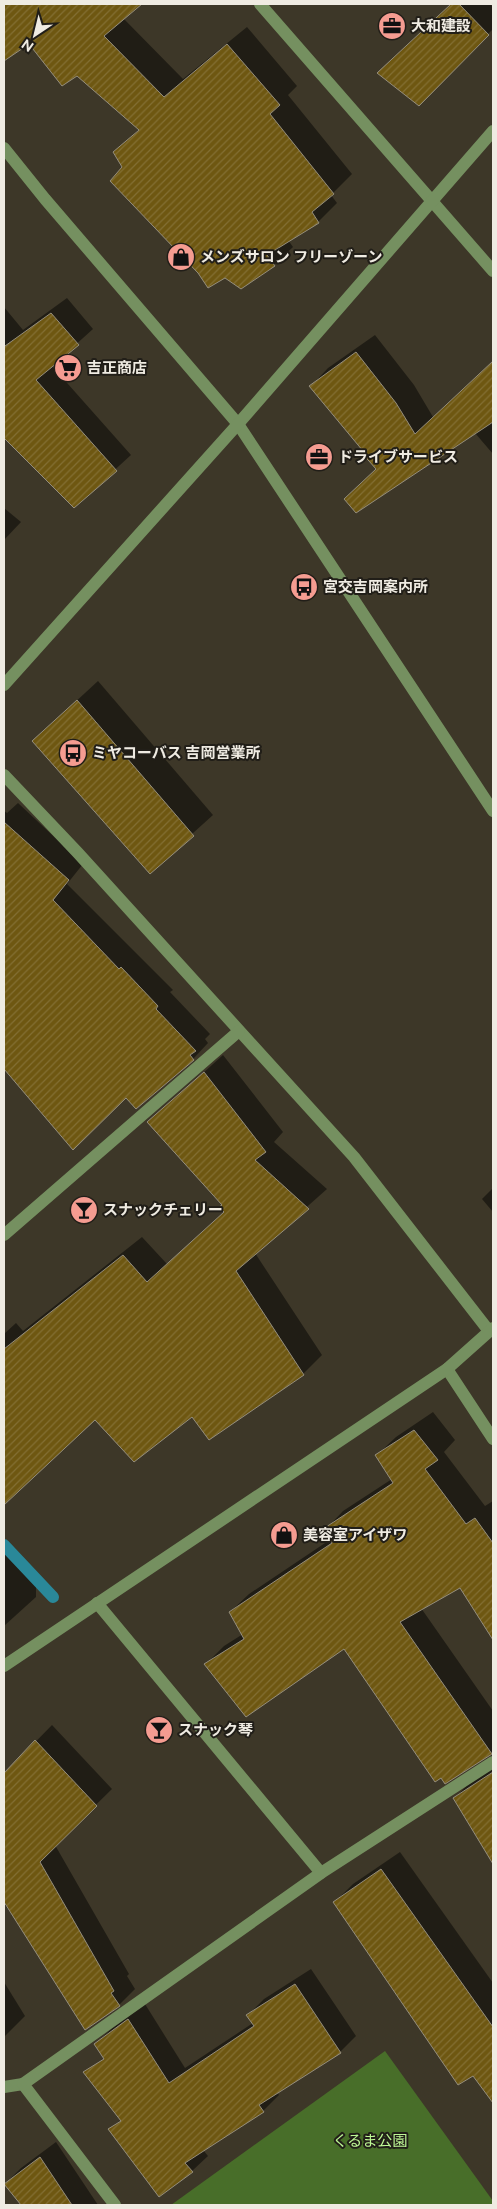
<svg xmlns="http://www.w3.org/2000/svg" width="497" height="2209" viewBox="0 0 497 2209" font-family="Raleway,'Noto Sans JP',sans-serif">
  <style>
    .park { fill: #486e29 }
    .shadow { fill: #0007 }
    .lines { fill: none; stroke-linecap: round; stroke-linejoin: round }
    .stream { stroke: #2a8899; stroke-width: 12 }
    .building { fill: url(#building-hatch); stroke: #948d7c }
    .minor { stroke: #759060; stroke-width: 12 }
    .labels { text-anchor: middle; stroke-width: 4; stroke-linejoin: round; paint-order: stroke }
    .poi-label { font-size: 15px; font-weight: bold; fill: #efebe2; stroke: #211e18; text-anchor: start }
    .park-label { font-size: 15px; fill: #bef795; stroke: #211e18 }
  </style>
  <defs>
    <pattern id="building-hatch" width="6" height="6" patternUnits="userSpaceOnUse" patternTransform="scale(1.25)"><rect width="6" height="6" fill="#6e5711"/><path d="M-1 1l2-2M0 6l6-6M5 7l2-2" fill="none" stroke="#836f33"/></pattern>
  </defs>
  <rect width="100%" height="100%" fill="#3d3728"/>
  <polygon class="park" points="385,2051 493,2201 493,2205 171,2205"/>
  <g class="shadow">
    <polygon points="4,4 140,4 123,18 183,79 247,27 297,86 288,95 352,174 331,195 337,203 318,222 288,240 293,247 274,265 241,288 225,276 124,167 115,152 139,129 77,74 30,43 13,54 4,43"/>
    <polygon points="451,4 490,4 493,7 493,29 418,104 394,57"/>
    <polygon points="67,298 93,329 52,366 131,455 74,507 4,437 4,307 23,330"/>
    <polygon points="375,335 414,385 433,417 493,361 493,454 475,433 377,469 364,450 311,386 328,368"/>
    <polygon points="4,508 21,522 4,540"/>
    <polygon points="98,681 213,815 150,872 33,741"/>
    <polygon points="18,803 83,864 67,884 173,990 170,992 210,1034 205,1039 208,1043 193,1059 126,1096 73,1148 4,1067 4,1003 35,973 41,964 4,934 4,811 7,813"/>
    <polygon points="223,1055 283,1132 274,1142 327,1189 255,1253 322,1355 303,1374 209,1439 192,1415 95,1418 4,1503 4,1334 16,1323 23,1331 142,1237 167,1264 225,1211 223,1205 149,1122"/>
    <polygon points="493,1188 493,1212 482,1199"/>
    <polygon points="433,1412 455,1440 444,1452 485,1506 493,1501 493,1632 491,1634 460,1586 421,1608 493,1711 493,1751 445,1782 344,1647 206,1664 224,1646 243,1634 230,1612 249,1594 331,1539 325,1530 343,1511 392,1479 377,1455 396,1437"/>
    <polygon points="4,1546 36,1585 36,1597 4,1626"/>
    <polygon points="52,1725 112,1789 55,1845 129,1974 127,1976 135,1989 119,2005 14,1917 4,1904 4,1774"/>
    <polygon points="493,1765 493,1862 455,1798 473,1779"/>
    <polygon points="400,1852 493,1983 493,2101 335,1902 353,1884"/>
    <polygon points="311,1969 356,2036 340,2052 277,2092 279,2095 263,2111 203,2150 208,2156 192,2171 149,2127 96,2044 112,2028 145,2004 185,2068 253,2023 248,2015 264,1999"/>
    <polygon points="4,1982 25,2016 4,2037"/>
    <polygon points="56,2142 98,2205 22,2205 5,2184 21,2168"/>
  </g>
  <g class="lines">
    <polyline class="stream" points="4,1545 53,1597"/>
  </g>
  <g class="building">
    <polygon points="4,4 142,4 104,36 164,97 227,44 280,105 270,114 334,194 312,212 319,223 267,255 275,266 241,289 225,278 208,288 198,273 110,181 122,167 113,152 139,130 77,76 62,86 29,44 4,61"/>
    <polygon points="451,4 459,4 489,35 419,106 377,73"/>
    <polygon points="51,313 79,345 36,380 117,471 74,508 4,438 4,344 5,346"/>
    <polygon points="356,352 396,403 415,434 493,361 493,422 356,513 344,499 376,469 361,452 363,451 309,386"/>
    <polygon points="77,700 194,836 150,874 32,741"/>
    <polygon points="4,822 69,880 53,900 119,969 121,967 158,1006 156,1009 196,1051 190,1055 194,1060 136,1109 126,1098 73,1150 4,1069"/>
    <polygon points="204,1072 266,1152 255,1160 309,1209 236,1271 304,1375 209,1440 192,1417 134,1462 95,1420 4,1505 4,1349 123,1255 147,1282 224,1212 219,1207 222,1205 147,1122"/>
    <polygon points="414,1430 438,1460 425,1469 466,1524 475,1518 493,1543 493,1640 460,1588 400,1622 492,1754 445,1784 441,1778 435,1782 344,1649 246,1717 204,1664 244,1639 229,1612 332,1543 323,1529 393,1483 375,1455"/>
    <polygon points="35,1740 97,1806 40,1862 114,1991 111,1993 120,2006 85,2030 4,1902 4,1773"/>
    <polygon points="493,1772 493,1864 453,1798"/>
    <polygon points="381,1869 493,2027 493,2103 473,2076 458,2085 333,1902"/>
    <polygon points="295,1984 341,2053 259,2105 264,2112 185,2163 193,2172 159,2197 108,2129 121,2121 83,2072 104,2059 94,2044 128,2019 169,2083 254,2026 246,2015"/>
    <polygon points="40,2157 72,2205 21,2205 4,2184"/>
  </g>
  <g class="lines">
    <g class="minor">
      <polyline points="260,4 493,271"/>
      <polyline points="4,148 45,199 238,424 493,811"/>
      <polyline points="4,685 238,424 493,131"/>
      <polyline points="4,775 78,853 354,1157 489,1331"/>
      <polyline points="4,1235 239,1031"/>
      <polyline points="447,1369 493,1439"/>
      <polyline points="97,1603 321,1873"/>
      <polyline points="4,1666 447,1369 493,1328"/>
      <polyline points="4,2087 23,2084"/>
      <polyline points="115,2205 23,2084 321,1873 493,1762"/>
    </g>
  </g>
  <defs>
    <g id="office-disc" transform="scale(1.4375)"><circle r="9.5" fill="#f59c91" stroke="#211e18"/><path d="M-6-3h4V-5.5h4V-3h4V5H-6ZM-1-4.5V-3h2v-1.5ZM-6 0V1H6V0Z" fill="#111"/></g>
    <g id="shop-disc" transform="scale(1.4375)"><circle r="9.5" fill="#f59c91" stroke="#211e18"/><path d="M-5-2.5h2.3a2.7 3.5 0 0 1 5.4 0H5L5.5 6h-11ZM-1.5-2.5h3a1.5 2.3 0 0 0-3 0Z" fill="#111"/></g>
    <g id="supermarket-disc" transform="scale(1.4375)"><circle r="9.5" fill="#f59c91" stroke="#211e18"/><path d="M-6-5.5h2.5l.6 2H6L4.5 2H-2.5L-4.4-4H-6ZM-1.5 3.2a1.3 1.3 0 1 0 .1 0ZM3 3.2a1.3 1.3 0 1 0 .1 0Z" fill="#111"/></g>
    <g id="bus-disc" transform="scale(1.4375)"><circle r="9.5" fill="#f59c91" stroke="#211e18"/><path d="M-5-6H5V4H4V6H2V4H-2V6H-4V4H-5ZM-3.5-4V0h7V-4ZM-3.5 1.2v1.5H-2V1.2ZM2 1.2v1.5H3.5V1.2Z" fill="#111"/></g>
    <g id="bar-disc" transform="scale(1.4375)"><circle r="9.5" fill="#f59c91" stroke="#211e18"/><path d="M-6-5H6L.8 .8V4.5H3.5V6h-7V4.5H-.8V.8Z" fill="#111"/></g>
  </defs>
  <g fill-rule="evenodd">
    <use href="#office-disc" x="392" y="26"/>
    <use href="#shop-disc" x="181" y="257"/>
    <use href="#supermarket-disc" x="68" y="368"/>
    <use href="#office-disc" x="319" y="457"/>
    <use href="#bus-disc" x="304" y="587"/>
    <use href="#bus-disc" x="73" y="753"/>
    <use href="#bar-disc" x="84" y="1210"/>
    <use href="#shop-disc" x="284" y="1535"/>
    <use href="#bar-disc" x="159" y="1730"/>
  </g>
  <g class="labels">
    <g class="poi-label">
      <text x="411" y="31">大和建設</text>
      <text x="200" y="262">メンズサロン フリーゾーン</text>
      <text x="87" y="373">吉正商店</text>
      <text x="338" y="462">ドライブサービス</text>
      <text x="323" y="592">宮交吉岡案内所</text>
      <text x="92" y="758">ミヤコーバス 吉岡営業所</text>
      <text x="103" y="1215">スナックチェリー</text>
      <text x="303" y="1540">美容室アイザワ</text>
      <text x="178" y="1735">スナック琴</text>
    </g>
    <g class="park-label">
      <text x="370" y="2146">くるま公園</text>
    </g>
  </g>
  <rect width="497" height="2209" fill="none" stroke="#efebe2" stroke-width="10"/>
  <g transform="translate(35 35) rotate(215)" stroke="#211e18" stroke-width="4" paint-order="stroke">
  <path d="M0-4L9 19L0 12L-9 19Z" fill="#efebe2"/>
  <text y="-8" font-size="14" font-weight="bold" text-anchor="middle" fill="#efebe2">N</text>
  </g>
</svg>
